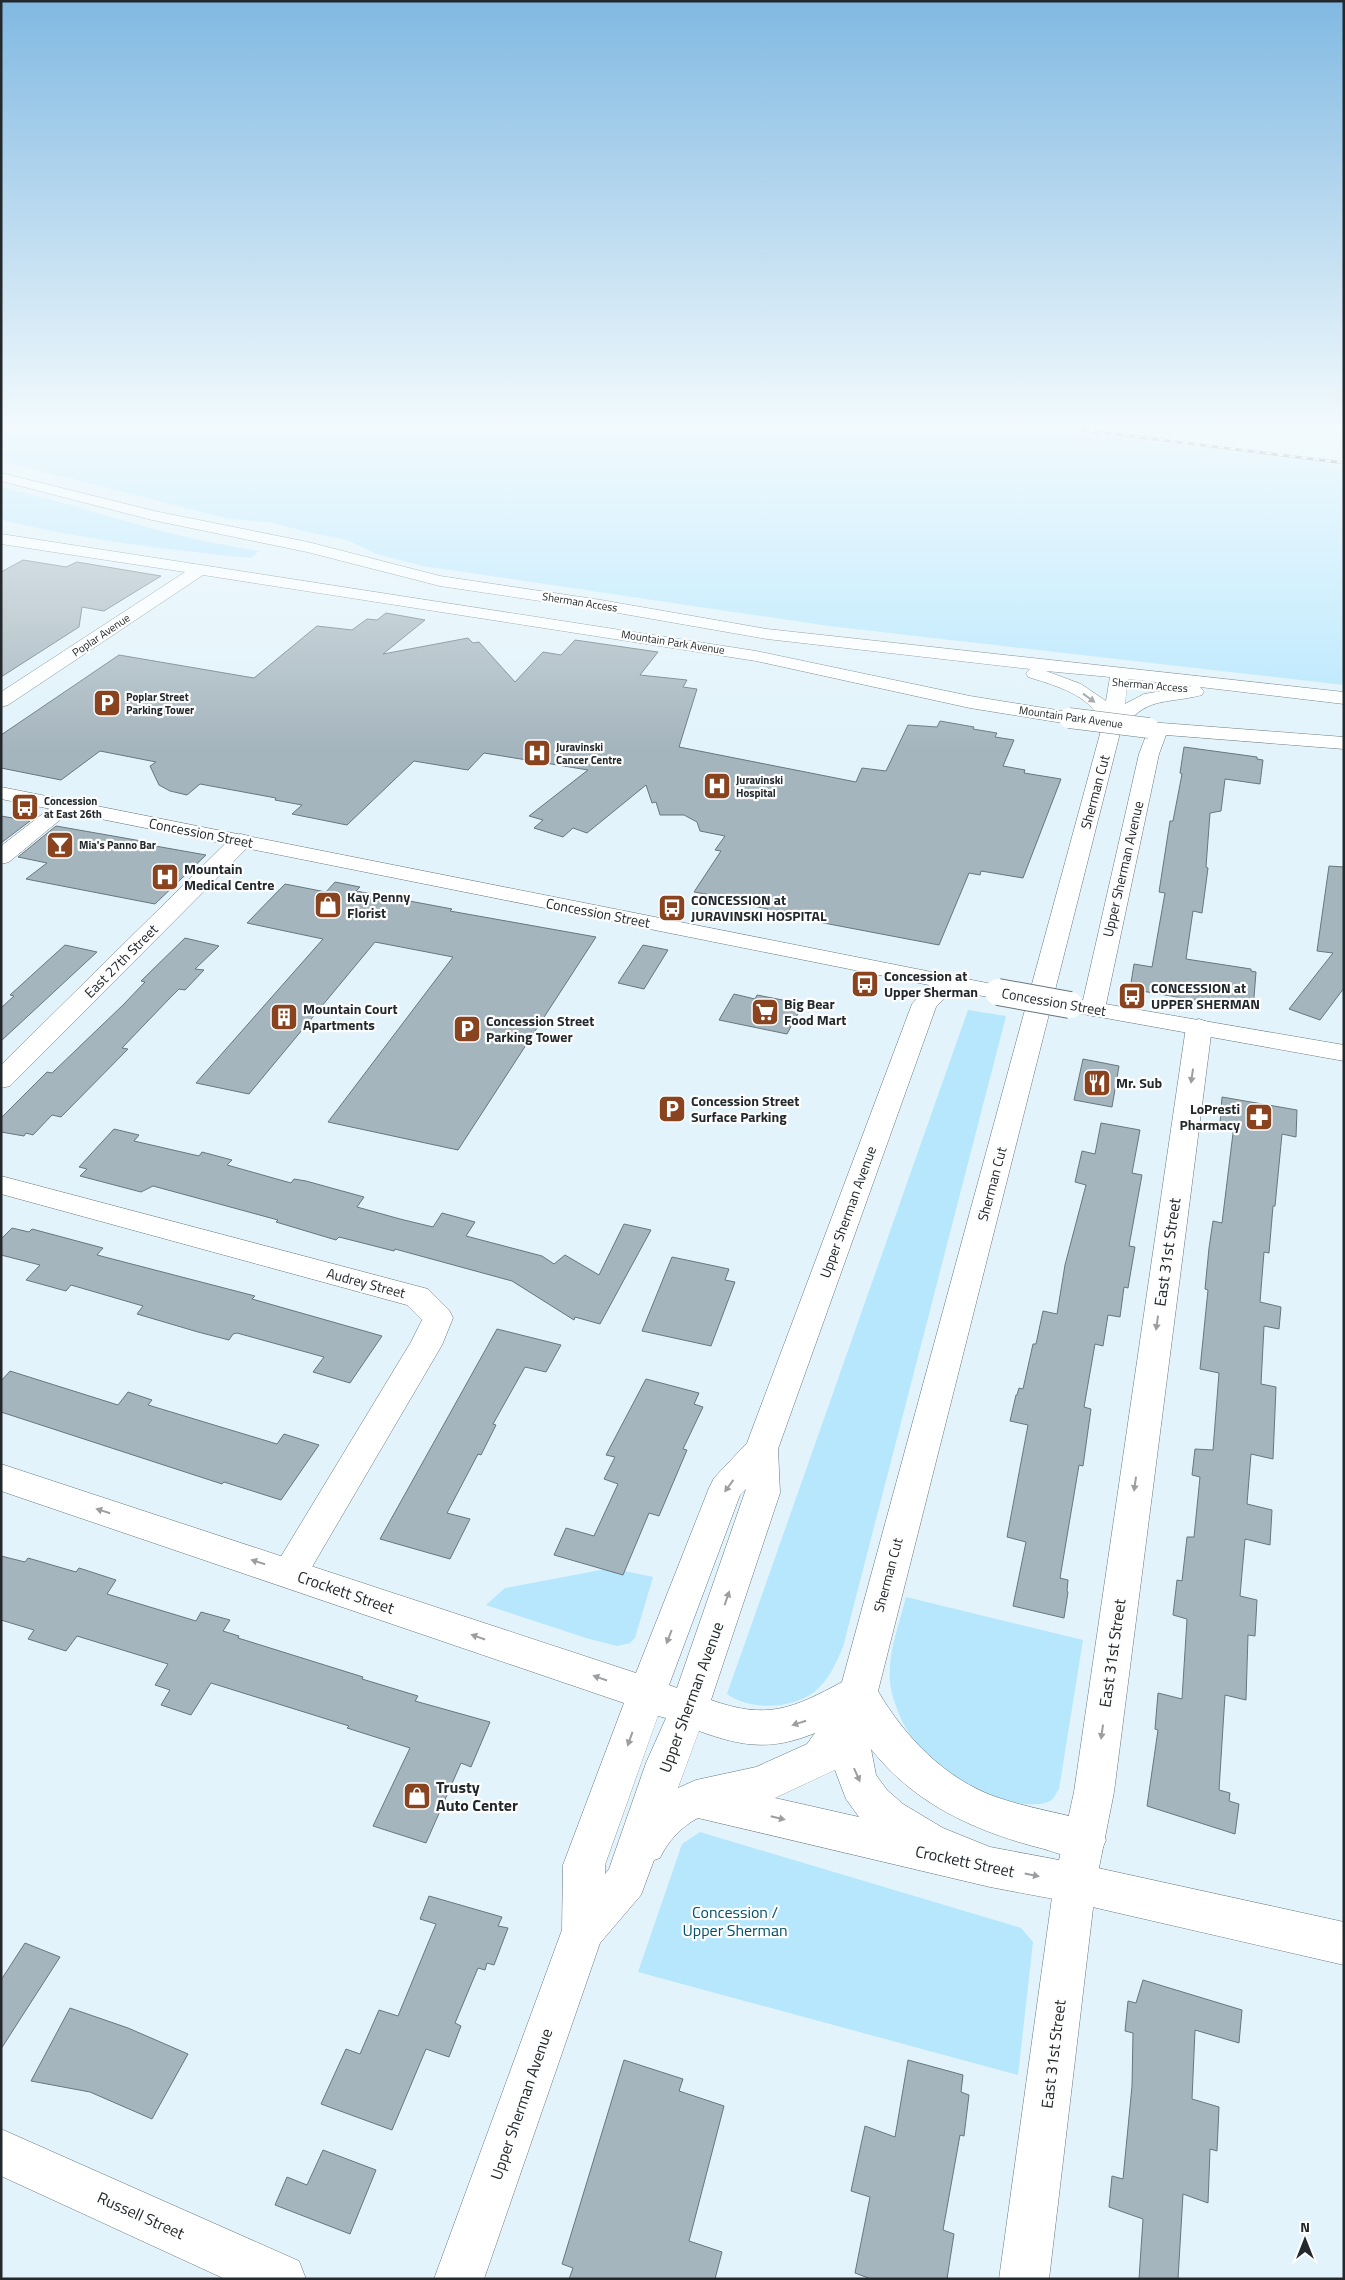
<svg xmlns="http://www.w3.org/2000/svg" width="1345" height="2280" viewBox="0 0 1345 2280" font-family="'Titillium Web',sans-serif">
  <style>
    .green { fill: #b6e7fd }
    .building { fill: #a5b5bd; stroke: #68777e }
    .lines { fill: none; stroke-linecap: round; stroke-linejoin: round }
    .street-casing { stroke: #68777e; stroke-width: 1 }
    .secondary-casing { stroke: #68777e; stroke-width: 1 }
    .street { fill: #fff; fill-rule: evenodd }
    .secondary { fill: #fff; fill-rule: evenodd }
    .rail-casing { stroke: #3d4549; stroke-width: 3 }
    .rail { stroke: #fdfdfd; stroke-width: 2; stroke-dasharray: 6; stroke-linecap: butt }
    .street-bridge-casing { stroke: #68777e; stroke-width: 21; stroke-linecap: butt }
    .secondary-bridge-casing { stroke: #68777e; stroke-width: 28; stroke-linecap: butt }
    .street-bridge { stroke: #fff; stroke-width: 20 }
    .secondary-bridge { stroke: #fff; stroke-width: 26 }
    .oneway { fill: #9c9ea0 }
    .labels { text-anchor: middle; stroke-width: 4.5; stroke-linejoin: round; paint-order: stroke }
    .far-street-label { font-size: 11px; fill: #22282b; stroke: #fdfdfd }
    .far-poi-label { font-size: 11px; font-weight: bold; fill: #22282b; stroke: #fdfdfd; text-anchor: start }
    .street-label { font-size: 14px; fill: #22282b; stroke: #fdfdfd }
    .poi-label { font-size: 14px; font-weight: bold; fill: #22282b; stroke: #fdfdfd; text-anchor: start }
    .near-street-label { font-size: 16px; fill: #22282b; stroke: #fdfdfd }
    .near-poi-label { font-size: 16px; font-weight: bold; fill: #22282b; stroke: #fdfdfd; text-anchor: start }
    .near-park-label { font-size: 16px; fill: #00516a; stroke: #fdfdfd }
  </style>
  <rect width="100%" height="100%" fill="#e2f3fb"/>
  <g class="green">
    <polygon points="1,429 1054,429 1344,466 1344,685 829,626 423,566 376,554 347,540 307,532 269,522 229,519 1,461"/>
    <path d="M 1,487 C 52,499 100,514 150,528 C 186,538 222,545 259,551 L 251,558 C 169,550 86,540 6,521 L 1,518 Z"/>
    <path d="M 968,1010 L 1006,1016 L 843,1647 C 836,1663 829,1680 814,1692 C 791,1709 751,1711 727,1694 Z"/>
    <polygon points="611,1568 653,1577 635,1638 630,1643 617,1646 586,1638 486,1605 505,1588"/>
    <path d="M 906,1597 L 1083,1640 L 1059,1789 C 1056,1793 1054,1799 1050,1801 C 1029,1812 980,1793 960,1782 C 944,1773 929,1759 917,1745 C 906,1731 898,1714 893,1697 C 883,1665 898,1629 906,1597 Z"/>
    <polygon points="700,1832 1021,1928 1033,1942 1018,2075 638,1972 682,1844"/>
  </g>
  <g class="building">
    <polygon points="23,560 66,567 77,562 161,576 104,611 82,607 79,627 1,677 1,572"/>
    <polygon points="386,613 425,620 383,654 468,638 473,643 479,642 515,682 543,652 561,655 575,640 658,652 640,675 687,680 683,687 697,689 679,747 856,782 862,768 886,771 908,725 937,727 940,721 974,727 973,729 997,733 995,737 1014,740 1003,766 1025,770 1024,773 1061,779 1023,878 981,871 980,875 969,873 939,945 766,912 768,909 704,896 706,894 694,892 721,851 715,850 725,836 700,831 697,822 684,815 660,815 656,802 652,803 646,785 587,833 573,828 563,837 534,828 543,820 529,816 588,770 484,753 468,770 414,761 347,825 292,814 302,805 275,800 276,798 200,784 187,795 170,791 159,785 150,766 156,762 100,751 61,780 1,768 1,735 119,655 254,678 317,626 352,630 367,619 377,620"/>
    <polygon points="1184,747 1257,757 1257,759 1263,760 1260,784 1225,779 1221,811 1210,813 1206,867 1208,868 1202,913 1193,911 1186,959 1251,969 1251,971 1256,972 1253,1010 1130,989 1134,964 1152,967 1165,893 1159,892 1170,821 1173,821 1182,774 1180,773"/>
    <polygon points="1,816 30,821 1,843"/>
    <polygon points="56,826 147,842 144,844 206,855 155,904 26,879 47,863 18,857"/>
    <polygon points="1329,866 1344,867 1344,988 1320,1020 1289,1009 1333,953 1317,951"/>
    <polygon points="335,882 360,887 356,891 452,909 450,911 596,937 458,1150 328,1122 453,957 375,942 249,1094 196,1083 323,939 247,923 285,884 326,892"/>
    <polygon points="185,938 219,946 195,969 204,970 185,990 179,989 169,999 122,1048 128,1049 61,1117 52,1115 33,1135 26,1133 24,1136 1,1132 1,1118 47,1072 52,1073 123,1005 145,982 141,981"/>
    <polygon points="65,945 97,952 1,1041 1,1008 14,996 10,995"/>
    <polygon points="643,945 668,950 644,989 618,983"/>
    <polygon points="734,994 755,999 757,995 803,1004 787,1034 719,1020"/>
    <polygon points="1083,1059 1119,1066 1112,1107 1074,1100"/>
    <polygon points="1222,1097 1297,1110 1296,1137 1282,1134 1275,1206 1273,1206 1269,1253 1264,1252 1260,1302 1281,1307 1279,1329 1264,1326 1261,1384 1276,1387 1273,1459 1251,1454 1247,1504 1272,1510 1270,1545 1245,1539 1240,1596 1257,1600 1255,1636 1248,1635 1246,1700 1225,1695 1219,1790 1230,1793 1229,1801 1239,1804 1235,1834 1147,1806 1158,1730 1155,1729 1158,1693 1182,1699 1187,1619 1173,1615 1177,1580 1182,1581 1187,1537 1194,1537 1200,1477 1192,1475 1195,1449 1213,1450 1219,1373 1200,1369 1208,1290 1205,1289 1209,1248 1213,1221 1222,1223 1234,1125 1220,1123"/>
    <polygon points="1101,1123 1140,1130 1132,1173 1142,1175 1129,1246 1135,1247 1128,1288 1124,1287 1120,1317 1108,1315 1103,1346 1095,1344 1084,1407 1091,1409 1083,1466 1079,1465 1060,1578 1068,1580 1067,1591 1068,1592 1064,1618 1013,1606 1026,1542 1007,1537 1028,1425 1010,1421 1016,1395 1017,1395 1019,1388 1023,1389 1033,1344 1036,1344 1043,1311 1057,1314 1065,1265 1086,1185 1075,1182 1082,1151 1095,1154"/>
    <polygon points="114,1129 139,1135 134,1141 199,1156 202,1152 232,1160 227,1165 291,1183 294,1179 306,1181 364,1197 357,1207 400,1219 433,1227 442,1213 475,1222 466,1236 542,1256 554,1264 565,1255 599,1275 624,1224 651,1230 600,1324 575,1317 574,1320 512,1281 395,1249 394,1251 339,1237 336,1240 276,1222 278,1220 153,1186 141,1192 80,1176 87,1169 79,1167"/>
    <polygon points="12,1228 29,1232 32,1229 103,1248 97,1255 255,1296 252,1299 382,1336 350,1383 313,1372 324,1357 237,1333 233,1334 229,1340 198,1332 137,1314 143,1306 71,1285 66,1291 26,1280 40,1265 1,1255 1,1239"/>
    <polygon points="672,1257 729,1269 725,1280 735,1282 711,1346 642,1331"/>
    <polygon points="497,1329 561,1345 546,1372 525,1367 493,1424 496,1425 481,1455 478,1454 447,1513 470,1519 450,1559 380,1539"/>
    <polygon points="10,1371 118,1405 128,1392 152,1400 148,1405 277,1444 284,1434 319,1445 281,1500 224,1482 222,1484 1,1412 1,1381"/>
    <polygon points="646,1379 699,1393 694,1404 703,1407 683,1449 687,1450 659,1516 649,1513 623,1575 554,1555 566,1528 594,1536 618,1484 604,1479 615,1457 606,1455"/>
    <polygon points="1,1556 25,1562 28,1558 76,1572 79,1568 116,1580 107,1594 196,1621 201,1612 230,1620 223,1631 239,1636 238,1638 363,1677 362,1679 418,1696 415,1701 490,1722 471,1767 461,1763 426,1843 373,1826 410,1748 347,1728 349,1726 211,1683 191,1715 161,1705 170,1690 155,1685 168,1664 77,1636 66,1651 28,1639 34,1630 1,1620"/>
    <polygon points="429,1896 502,1917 498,1926 508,1928 494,1965 487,1963 485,1970 478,1968 455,2023 461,2026 449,2057 426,2049 392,2130 321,2104 346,2049 360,2054 379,2010 398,2016 436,1924 420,1919"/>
    <polygon points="25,1943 60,1957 1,2049 1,1980"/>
    <polygon points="1143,1980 1242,2010 1239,2043 1195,2030 1192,2099 1219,2107 1217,2151 1210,2149 1208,2203 1183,2194 1178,2279 1139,2279 1143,2219 1109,2207 1112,2176 1123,2179 1132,2086 1133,2033 1125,2031 1128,2001 1136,2003"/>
    <polygon points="70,2008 128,2028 188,2054 152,2119 90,2092 31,2081"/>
    <polygon points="624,2060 683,2079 679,2091 724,2106 689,2241 722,2252 715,2279 569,2279 573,2268 562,2264"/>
    <polygon points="908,2060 963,2075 961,2092 969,2095 964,2136 960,2135 943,2230 954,2234 947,2279 871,2279 855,2273 870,2197 851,2191 865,2126 895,2137"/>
    <polygon points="323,2150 376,2170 350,2234 275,2205 287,2177 307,2185"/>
  </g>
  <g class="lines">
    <g class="street-casing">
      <g id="street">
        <polygon points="1204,429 1218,429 1215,434 1205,434"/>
        <polygon points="1,534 756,651 970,696 1069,712 1076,714 1079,718 1076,722 1069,724 970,708 756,661 203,575 8,705 1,707 1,692 185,572 1,544"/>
        <polygon points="1149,722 1344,737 1344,749 1166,735 1159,754 1105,1009 1102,1014 1093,1016 1084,1014 1081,1009 1139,754 1147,733 1142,732 1139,728 1142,724"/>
        <polygon points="65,800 72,802 76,806 72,810 9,862 1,864 1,846 58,802"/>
        <polygon points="241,834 249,836 252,841 249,846 10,1086 1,1088 1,1065 233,836"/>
        <polygon points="1199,1019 1208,1022 1212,1027 1114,1792 1096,1883 1049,2279 999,2279 1054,1883 1074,1792 1186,1027 1190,1022"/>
        <polygon points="1,1176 428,1289 449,1310 453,1318 442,1345 302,1584 289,1588 276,1584 271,1573 411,1342 422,1320 407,1305 1,1194"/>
        <polygon points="1,2129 299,2261 306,2279 225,2279 1,2176"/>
      </g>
    </g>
    <g class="secondary-casing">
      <g id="secondary">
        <path d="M 1,473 L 154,511 L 308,542 L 440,576 L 601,600 L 767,629 L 1344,692 L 1344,704 L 1200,687 L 1204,691 L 1202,695 C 1163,705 1146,695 1120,733 L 878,1691 C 904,1736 945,1779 996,1797 C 1025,1807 1055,1812 1085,1820 L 1100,1826 L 1106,1840 L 1100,1854 C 1095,1856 1089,1859 1085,1860 C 1076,1860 1054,1852 1044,1849 C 977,1832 915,1805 871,1749 L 876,1775 L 887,1790 L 903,1804 L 943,1828 L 990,1847 L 1075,1863 L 1344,1922 L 1344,1965 L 1075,1903 L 990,1887 L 698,1818 C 682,1826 667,1842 660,1858 L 654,1860 L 641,1895 L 600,1943 L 484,2279 L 434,2279 L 562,1930 L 563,1865 L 624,1703 L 1,1491 L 1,1464 L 636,1673 L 709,1488 L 714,1478 L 747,1443 L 912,1004 L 929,985 L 1,799 L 1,787 L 1007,987 L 1010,992 L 1007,997 L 998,999 L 952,990 L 936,1007 L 778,1449 L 780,1493 L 711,1700 C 767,1720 792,1709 842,1682 L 1100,734 C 1099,728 1100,720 1097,715 C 1085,693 1050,684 1028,677 L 1026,673 L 1030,669 L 767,639 L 601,610 L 440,586 L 307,552 L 152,520 L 1,481 ZM 1046,671 L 1110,677 L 1106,701 L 1081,684 ZM 1128,679 L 1192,686 L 1144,694 L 1125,704 ZM 746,1489 L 677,1688 L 669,1685 L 740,1495 ZM 658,1716 L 666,1718 L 646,1763 L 609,1869 L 605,1874 L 605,1865 ZM 699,1731 C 743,1747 771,1751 815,1733 L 807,1744 L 756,1767 L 696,1780 L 678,1788 ZM 835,1770 L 846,1799 L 859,1817 L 775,1798 Z"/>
        <polygon points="1070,998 1344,1045 1344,1061 1061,1010 1058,1005 1061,1000"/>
      </g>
    </g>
    <use href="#street" class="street"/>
    <use href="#secondary" class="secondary"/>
    <g class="rail-casing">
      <polyline id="rail" points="1075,429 1344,463"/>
    </g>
    <use href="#rail" class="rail"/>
    <g class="street-bridge-casing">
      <polyline id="street-bridge" points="1069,718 1149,728"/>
    </g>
    <g class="secondary-bridge-casing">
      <polyline id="secondary-bridge" points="998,992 1070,1005"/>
    </g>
    <use href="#street-bridge" class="street-bridge"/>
    <use href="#secondary-bridge" class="secondary-bridge"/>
  </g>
  <defs><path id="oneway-solid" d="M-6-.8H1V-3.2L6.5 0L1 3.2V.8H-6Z" transform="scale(1.25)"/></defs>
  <g class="oneway">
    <use href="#oneway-solid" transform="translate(1089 698) rotate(36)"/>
    <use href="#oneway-solid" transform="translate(1192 1076) rotate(98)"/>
    <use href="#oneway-solid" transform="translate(1157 1323) rotate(98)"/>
    <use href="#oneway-solid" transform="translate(1135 1484) rotate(98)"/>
    <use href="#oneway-solid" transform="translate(729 1486) rotate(126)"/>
    <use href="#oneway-solid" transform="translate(103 1511) rotate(-162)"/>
    <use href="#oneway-solid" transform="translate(258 1562) rotate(-162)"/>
    <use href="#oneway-solid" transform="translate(727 1598) rotate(-71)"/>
    <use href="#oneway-solid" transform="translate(478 1637) rotate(-161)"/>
    <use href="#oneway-solid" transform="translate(669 1637) rotate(111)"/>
    <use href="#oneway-solid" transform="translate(600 1678) rotate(-161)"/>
    <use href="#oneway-solid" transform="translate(799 1723) rotate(162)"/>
    <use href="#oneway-solid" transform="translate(1102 1732) rotate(98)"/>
    <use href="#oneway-solid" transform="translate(630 1739) rotate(110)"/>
    <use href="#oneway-solid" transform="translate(857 1775) rotate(66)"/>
    <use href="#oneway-solid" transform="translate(778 1818) rotate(13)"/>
    <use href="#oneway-solid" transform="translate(1032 1875) rotate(11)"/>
  </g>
  <linearGradient id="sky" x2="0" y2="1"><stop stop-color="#81b9e2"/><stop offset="0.57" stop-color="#f2fafd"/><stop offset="1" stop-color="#f2fafd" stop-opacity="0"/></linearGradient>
  <rect width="1345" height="748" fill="url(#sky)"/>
  <defs>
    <g id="parking-square" transform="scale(1.4375)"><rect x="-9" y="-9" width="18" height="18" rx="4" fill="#89431e" stroke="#fdfdfd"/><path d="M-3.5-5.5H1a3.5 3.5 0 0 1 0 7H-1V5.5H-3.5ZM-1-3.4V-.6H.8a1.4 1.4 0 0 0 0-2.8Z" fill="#fff"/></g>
    <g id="hospital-square" transform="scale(1.4375)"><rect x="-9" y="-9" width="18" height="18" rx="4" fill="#89431e" stroke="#fdfdfd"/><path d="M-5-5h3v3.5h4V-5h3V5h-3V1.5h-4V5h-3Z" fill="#fff"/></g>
    <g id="bus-square" transform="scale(1.4375)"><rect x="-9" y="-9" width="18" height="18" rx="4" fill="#89431e" stroke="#fdfdfd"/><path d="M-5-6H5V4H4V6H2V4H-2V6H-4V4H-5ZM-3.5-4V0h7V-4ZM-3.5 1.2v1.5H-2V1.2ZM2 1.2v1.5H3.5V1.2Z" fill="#fff"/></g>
    <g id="bar-square" transform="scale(1.4375)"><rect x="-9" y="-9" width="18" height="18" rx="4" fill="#89431e" stroke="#fdfdfd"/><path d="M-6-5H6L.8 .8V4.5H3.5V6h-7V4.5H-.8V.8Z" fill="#fff"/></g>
    <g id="shop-square" transform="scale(1.4375)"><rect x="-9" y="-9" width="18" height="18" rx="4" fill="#89431e" stroke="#fdfdfd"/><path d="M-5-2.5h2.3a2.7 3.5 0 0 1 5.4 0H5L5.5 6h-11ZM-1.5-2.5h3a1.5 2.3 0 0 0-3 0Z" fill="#fff"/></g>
    <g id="supermarket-square" transform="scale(1.4375)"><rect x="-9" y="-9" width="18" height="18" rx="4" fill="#89431e" stroke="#fdfdfd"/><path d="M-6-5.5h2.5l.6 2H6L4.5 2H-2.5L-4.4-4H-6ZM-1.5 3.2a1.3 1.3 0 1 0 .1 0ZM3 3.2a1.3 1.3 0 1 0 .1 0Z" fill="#fff"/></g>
    <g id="building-square" transform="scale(1.4375)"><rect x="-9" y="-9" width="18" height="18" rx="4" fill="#89431e" stroke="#fdfdfd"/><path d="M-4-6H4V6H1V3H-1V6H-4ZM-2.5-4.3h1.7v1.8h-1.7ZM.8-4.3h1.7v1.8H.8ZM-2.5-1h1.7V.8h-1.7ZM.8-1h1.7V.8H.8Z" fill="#fff"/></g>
    <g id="restaurant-square" transform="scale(1.4375)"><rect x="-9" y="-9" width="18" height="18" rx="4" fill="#89431e" stroke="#fdfdfd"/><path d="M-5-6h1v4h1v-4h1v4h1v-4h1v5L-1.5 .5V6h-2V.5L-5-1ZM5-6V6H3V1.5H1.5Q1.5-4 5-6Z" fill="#fff"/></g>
    <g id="pharmacy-square" transform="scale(1.4375)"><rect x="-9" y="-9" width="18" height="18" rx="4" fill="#89431e" stroke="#fdfdfd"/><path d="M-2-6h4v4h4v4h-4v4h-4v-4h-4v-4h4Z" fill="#fff"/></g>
  </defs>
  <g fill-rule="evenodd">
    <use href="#parking-square" x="107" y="703"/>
    <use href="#hospital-square" x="537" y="753"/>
    <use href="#hospital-square" x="717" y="786"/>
    <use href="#bus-square" x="25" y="807"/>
    <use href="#bar-square" x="60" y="845"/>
    <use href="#hospital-square" x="165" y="877"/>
    <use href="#shop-square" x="328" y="905"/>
    <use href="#bus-square" x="672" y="908"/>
    <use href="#bus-square" x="865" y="984"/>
    <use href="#bus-square" x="1132" y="996"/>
    <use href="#supermarket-square" x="765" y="1012"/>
    <use href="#building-square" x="284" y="1017"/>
    <use href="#parking-square" x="467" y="1029"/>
    <use href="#restaurant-square" x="1097" y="1083"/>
    <use href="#parking-square" x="672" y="1109"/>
    <use href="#pharmacy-square" x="1259" y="1117"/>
    <use href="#shop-square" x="417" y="1796"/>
  </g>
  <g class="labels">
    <g class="far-street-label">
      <text transform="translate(580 602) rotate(9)" y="4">Sherman Access</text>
      <text transform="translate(101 635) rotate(-34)" y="4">Poplar Avenue</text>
      <text transform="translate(673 642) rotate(9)" y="4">Mountain Park Avenue</text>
      <text transform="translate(1150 685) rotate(5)" y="4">Sherman Access</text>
      <text transform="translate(1071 717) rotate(8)" y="4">Mountain Park Avenue</text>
    </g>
    <g class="far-poi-label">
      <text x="126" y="701">Poplar Street<tspan x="126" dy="13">Parking Tower</tspan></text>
      <text x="556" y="751">Juravinski<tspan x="556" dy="13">Cancer Centre</tspan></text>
      <text x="736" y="784">Juravinski<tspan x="736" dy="13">Hospital</tspan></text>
      <text x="44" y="805">Concession<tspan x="44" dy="13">at East 26th</tspan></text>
      <text x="79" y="849">Mia's Panno Bar</text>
    </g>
    <g class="street-label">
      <text transform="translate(1095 792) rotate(-75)" y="5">Sherman Cut</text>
      <text transform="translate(201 833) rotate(11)" y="5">Concession Street</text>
      <text transform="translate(1123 869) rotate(-77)" y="5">Upper Sherman Avenue</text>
      <text transform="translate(598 913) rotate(11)" y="5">Concession Street</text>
      <text transform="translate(121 961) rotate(-45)" y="5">East 27th Street</text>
      <text transform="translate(1054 1002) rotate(10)" y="5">Concession Street</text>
      <text transform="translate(992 1184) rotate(-75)" y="5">Sherman Cut</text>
      <text transform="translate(848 1212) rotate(-70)" y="5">Upper Sherman Avenue</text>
      <text transform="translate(366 1283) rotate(15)" y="5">Audrey Street</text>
      <text transform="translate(888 1575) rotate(-75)" y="5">Sherman Cut</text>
    </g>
    <g class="poi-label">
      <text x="184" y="874">Mountain<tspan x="184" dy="16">Medical Centre</tspan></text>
      <text x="347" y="902">Kay Penny<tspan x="347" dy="16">Florist</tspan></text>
      <text x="691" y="905">CONCESSION at<tspan x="691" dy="16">JURAVINSKI HOSPITAL</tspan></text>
      <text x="884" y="981">Concession at<tspan x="884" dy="16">Upper Sherman</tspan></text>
      <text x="1151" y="993">CONCESSION at<tspan x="1151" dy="16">UPPER SHERMAN</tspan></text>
      <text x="784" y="1009">Big Bear<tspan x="784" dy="16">Food Mart</tspan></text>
      <text x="303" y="1014">Mountain Court<tspan x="303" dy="16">Apartments</tspan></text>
      <text x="486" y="1026">Concession Street<tspan x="486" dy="16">Parking Tower</tspan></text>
      <text x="1116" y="1088">Mr. Sub</text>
      <text x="691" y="1106">Concession Street<tspan x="691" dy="16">Surface Parking</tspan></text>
      <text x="1240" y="1114" text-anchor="end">LoPresti<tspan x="1240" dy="16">Pharmacy</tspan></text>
    </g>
    <g class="near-street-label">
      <text transform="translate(1167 1252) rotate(-82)" y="6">East 31st Street</text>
      <text transform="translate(346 1592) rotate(19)" y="6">Crockett Street</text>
      <text transform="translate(1112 1653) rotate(-82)" y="6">East 31st Street</text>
      <text transform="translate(691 1697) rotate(-70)" y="6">Upper Sherman Avenue</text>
      <text transform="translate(965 1861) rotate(12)" y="6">Crockett Street</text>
      <text transform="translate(1053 2054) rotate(-83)" y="6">East 31st Street</text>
      <text transform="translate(521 2104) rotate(-71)" y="6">Upper Sherman Avenue</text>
      <text transform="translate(141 2215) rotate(24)" y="6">Russell Street</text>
    </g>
    <g class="near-poi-label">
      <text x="436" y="1793">Trusty<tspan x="436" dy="18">Auto Center</tspan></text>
    </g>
    <g class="near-park-label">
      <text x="735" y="1918">Concession /<tspan x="735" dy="18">Upper Sherman</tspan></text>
    </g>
  </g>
  <rect width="1345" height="2280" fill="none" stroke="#22282b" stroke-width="5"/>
  <g transform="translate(1305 2240)" stroke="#fdfdfd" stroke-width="4" paint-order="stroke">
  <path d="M0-4L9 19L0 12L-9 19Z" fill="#22282b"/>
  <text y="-8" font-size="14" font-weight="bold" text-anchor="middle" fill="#22282b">N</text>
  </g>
</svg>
